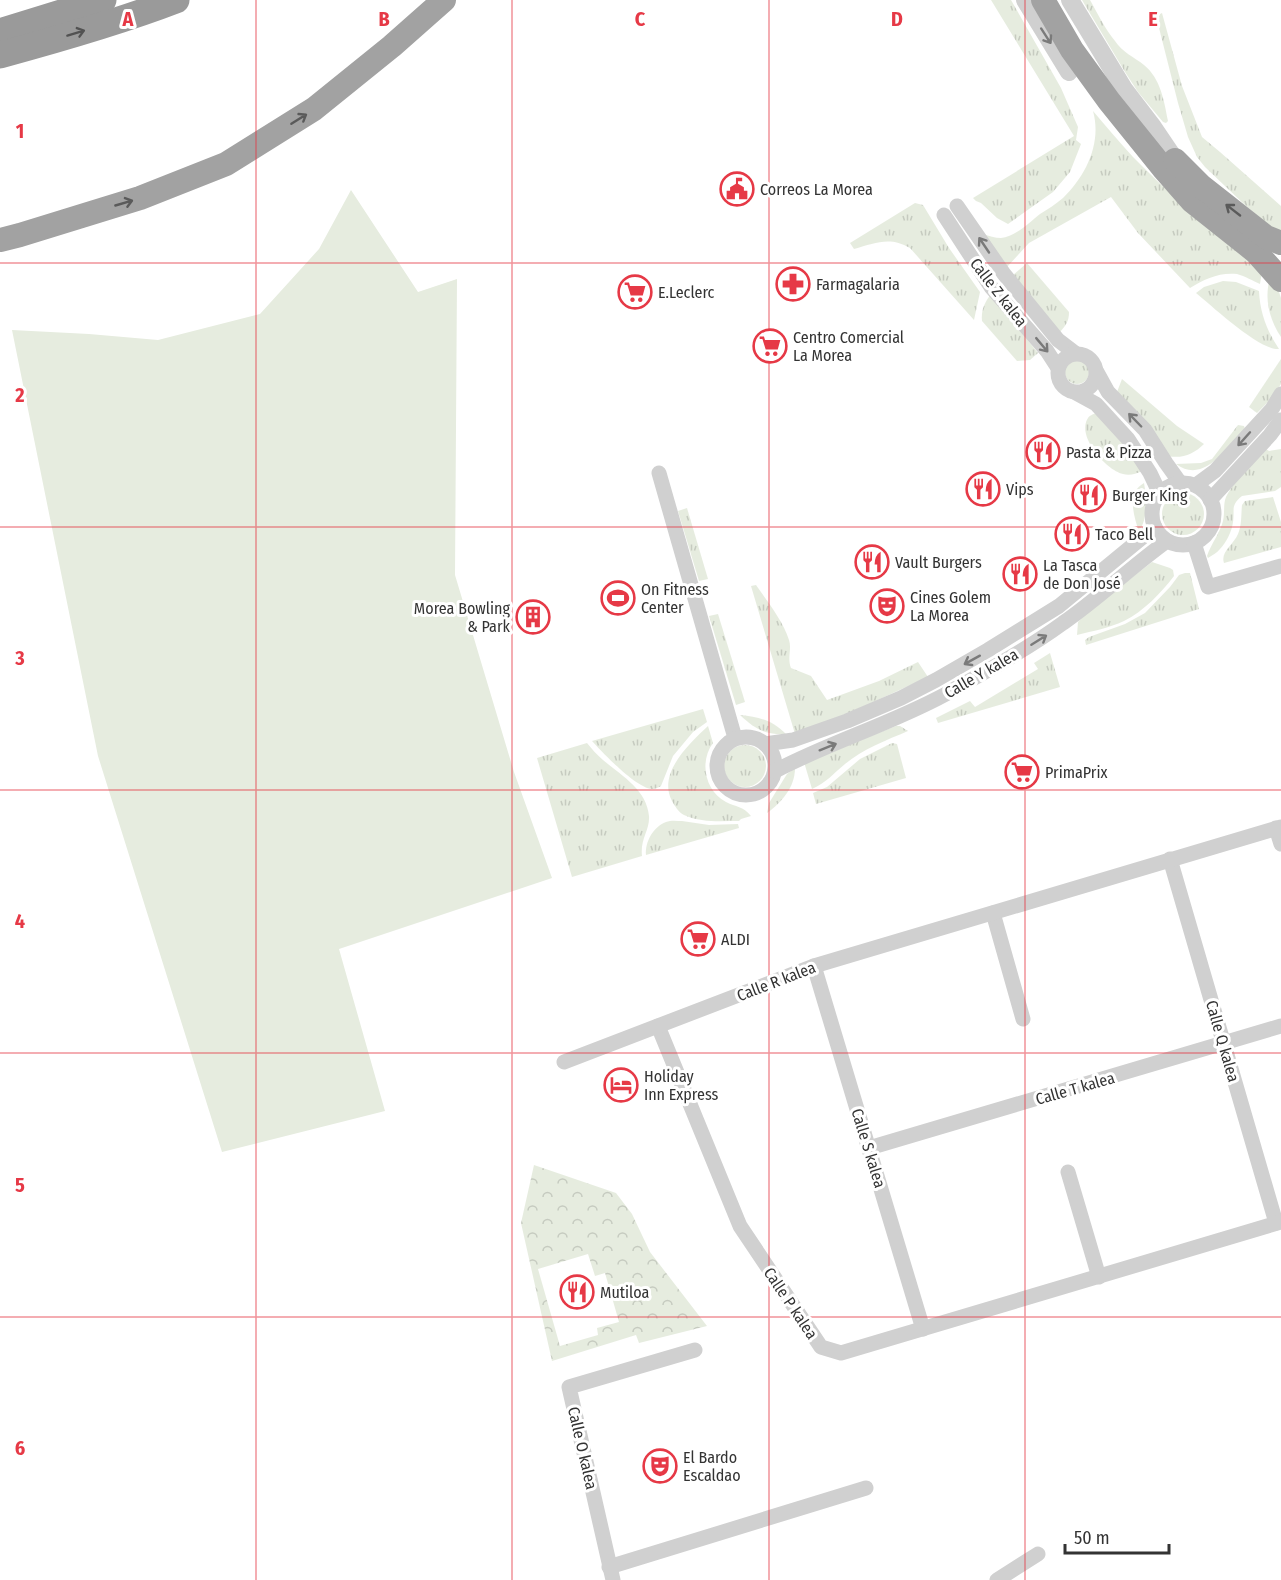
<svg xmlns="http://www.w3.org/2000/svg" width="1281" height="1580" viewBox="0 0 1281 1580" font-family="'Fira Sans Condensed',sans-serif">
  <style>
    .grass { fill: url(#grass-tufts) }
    .park { fill: url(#park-crowns); fill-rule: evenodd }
    .garden { fill: #e6ecdf }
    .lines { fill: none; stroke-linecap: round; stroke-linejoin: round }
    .minor { stroke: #d0d0d0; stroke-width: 15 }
    .tertiary { stroke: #d0d0d0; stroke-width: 18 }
    .trunk { stroke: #a2a2a2; stroke-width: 24 }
    .motorway { stroke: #9a9a9a; stroke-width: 27 }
    .oneway { stroke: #525252 }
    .oneway2 { stroke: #7a7a7a }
    .oneway3 { stroke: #5a5a5a }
    .grid { fill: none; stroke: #e63946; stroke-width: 1.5; stroke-opacity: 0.55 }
    .labels { text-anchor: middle; stroke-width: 6; stroke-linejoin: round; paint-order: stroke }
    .poi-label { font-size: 16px; fill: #333; stroke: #fff; text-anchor: start }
    .street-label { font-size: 16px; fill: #333; stroke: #fff }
    .grid-label { font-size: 20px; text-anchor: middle; font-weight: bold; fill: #e63946; stroke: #fff; stroke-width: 6; stroke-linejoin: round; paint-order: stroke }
  </style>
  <defs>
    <pattern id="grass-tufts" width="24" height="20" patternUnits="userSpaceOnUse" patternTransform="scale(1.5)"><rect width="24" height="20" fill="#e6ecdf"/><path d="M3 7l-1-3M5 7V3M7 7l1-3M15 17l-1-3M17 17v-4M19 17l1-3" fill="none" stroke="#c6cbc0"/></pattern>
    <pattern id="park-crowns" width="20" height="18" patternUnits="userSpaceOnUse" patternTransform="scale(1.5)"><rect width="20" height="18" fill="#e6ecdf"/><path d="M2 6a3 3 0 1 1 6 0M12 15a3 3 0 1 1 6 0" fill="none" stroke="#c6cbc0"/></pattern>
  </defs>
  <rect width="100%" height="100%" fill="#fff"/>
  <g class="grass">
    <polygon points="991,0 1011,0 1061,88 1078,127 1076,140 1081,144 1070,172 1053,192 1008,224 997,218 981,203 976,201 973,198 1074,136"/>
    <path d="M 1082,0 L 1090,0 C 1098,14 1105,29 1115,41 C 1122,52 1134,57 1144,65 C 1161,79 1164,101 1168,121 L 1166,123 L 1163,122 L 1138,92 L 1125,72 Z"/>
    <polygon points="1162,13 1182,86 1202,137 1220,152 1281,206 1281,235 1246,206 1205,167 1197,157 1188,137 1178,103 1156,16"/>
    <path d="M 1093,111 C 1106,126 1119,142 1133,157 C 1173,198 1217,235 1262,271 L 1260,284 C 1253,281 1245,276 1237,274 C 1220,272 1204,279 1190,288 L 1138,233 L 1111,197 L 1029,243 L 1007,267 L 983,234 C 989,236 995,238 1001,238 C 1015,237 1030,222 1040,214 C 1048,209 1056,204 1063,198 C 1086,176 1102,143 1093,111 Z"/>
    <path d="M 915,203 L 923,205 L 949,248 L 980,292 L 974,320 L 910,248 C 890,236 875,243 854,249 L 850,243 Z"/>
    <path d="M 1027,263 L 1069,312 C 1069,321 1066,325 1060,332 L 1013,275 Z"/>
    <path d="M 1270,278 L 1279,292 L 1281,298 L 1281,337 C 1269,319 1264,298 1270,278 Z"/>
    <path d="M 1223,281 L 1236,282 L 1259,291 C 1260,313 1267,331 1279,349 C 1260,351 1212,306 1196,293 L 1204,287 Z"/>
    <path d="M 991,294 L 1038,353 L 1030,360 L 1017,361 L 982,321 C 981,311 984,303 991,294 Z"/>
    <polygon points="1281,359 1281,384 1270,400 1257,413 1249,407"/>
    <circle cx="1077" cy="372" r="12"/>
    <path d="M 1122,379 L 1177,426 L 1204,444 C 1194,454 1182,459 1168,456 L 1117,392 Z"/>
    <path d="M 1096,413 L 1123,444 L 1142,471 C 1136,474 1129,476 1123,474 C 1106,470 1076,436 1088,418 C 1089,416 1093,414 1096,413 Z"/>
    <path d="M 1238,425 L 1244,426 L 1245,429 C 1227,447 1204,485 1176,464 L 1201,463 L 1212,459 Z"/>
    <path d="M 1266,449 L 1269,451 L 1281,449 L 1281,487 L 1275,491 L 1242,496 C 1230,506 1235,509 1233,522 C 1232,531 1226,543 1220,549 C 1217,553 1212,555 1208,558 L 1207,556 C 1211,544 1220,533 1223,521 C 1225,513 1223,504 1226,497 C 1233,482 1254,462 1266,449 Z"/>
    <path d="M 1144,483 C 1147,500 1148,517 1139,532 C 1134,516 1126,493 1144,483 Z"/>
    <circle cx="1183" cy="514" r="21"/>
    <path d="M 1273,497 L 1281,522 L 1281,547 L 1224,563 C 1220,552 1234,544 1238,534 C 1242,525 1241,514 1242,505 L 1245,501 Z"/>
    <polygon points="687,508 708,579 699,581 678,511"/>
    <path d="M 1152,562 L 1170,568 L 1173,570 L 1174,576 C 1161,593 1144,611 1124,621 C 1109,628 1093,631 1077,635 L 1078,622 L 1088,611 Z"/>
    <polygon points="1185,573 1190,573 1199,609 1086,645 1085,640 1089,637 1125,624 1145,613 1170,587 1179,575"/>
    <path d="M 756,585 C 767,601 783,621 789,640 C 792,649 787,658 791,668 L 811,676 L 827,700 L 879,681 L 918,662 L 928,677 L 847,714 L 795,734 L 751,586 Z"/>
    <polygon points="718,614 745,702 736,705 709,616"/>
    <polygon points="1050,653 1060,687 938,723 936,718 970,701 975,707 1038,669 1034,663"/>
    <path d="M 703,709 L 707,722 L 693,732 L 673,756 L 661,786 C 657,788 656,789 652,789 C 636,788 603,753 592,741 Z"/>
    <path d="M 740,715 C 759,717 772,720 786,734 C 765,735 755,729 740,715 Z"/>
    <path d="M 708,726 L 713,743 C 699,762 705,791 726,802 C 736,807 743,806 751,816 L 741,819 L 739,821 C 721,821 701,823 684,815 C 678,812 675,806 672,801 C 657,773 690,743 708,726 Z"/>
    <path d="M 896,726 L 900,726 L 908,731 C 887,740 863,749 845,764 C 834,773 826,783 812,789 L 804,762 Z"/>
    <path d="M 587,743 C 592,749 597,755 603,760 C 621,775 647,790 649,816 C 650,830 640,839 642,856 L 572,877 L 537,758 Z"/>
    <polygon points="892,743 897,744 906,778 816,804 813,793 827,787 860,759"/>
    <circle cx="745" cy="766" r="21"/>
    <path d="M 795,768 C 795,787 782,802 767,813 L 769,803 L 787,774 Z"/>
    <path d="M 682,821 L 709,825 L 738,824 L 739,828 L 646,855 C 645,842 653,827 666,822 C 671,820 677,821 682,821 Z"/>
  </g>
  <path class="park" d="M 534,1165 L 616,1193 L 632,1214 L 650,1252 L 707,1326 L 639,1343 L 636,1335 L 552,1361 L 521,1223 ZM 588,1254 L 595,1276 L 605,1273 L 619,1322 L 597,1328 L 598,1335 L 560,1346 L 538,1269 Z"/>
  <polygon class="garden" points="351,190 418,292 457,279 455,575 514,772 552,878 339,949 385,1111 222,1152 98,756 12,330 89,334 158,340 260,314 319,249"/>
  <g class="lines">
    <g class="minor">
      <polyline points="957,206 1004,274 1058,340 1075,353"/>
      <polyline points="944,215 991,287 1047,351 1058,368"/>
      <circle cx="1077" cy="373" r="19"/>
      <polyline points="1097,372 1108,392 1145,430 1166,463 1181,484"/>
      <polyline points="1074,392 1096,404 1128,439 1150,473 1160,494"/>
      <polyline points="659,473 735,738"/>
      <circle cx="1183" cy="514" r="31"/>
      <polyline points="1196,485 1215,471 1272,409 1281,394"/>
      <polyline points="1210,500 1270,435 1281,420"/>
      <polyline points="1194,543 1208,587 1281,566"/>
      <circle cx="746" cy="766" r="29"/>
      <polyline points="765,744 793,740 847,721 901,698 936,680 988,650 1059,606 1155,527"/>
      <path d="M 775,771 C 830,742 891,724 946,694 C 985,672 1026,650 1063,623 C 1099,598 1131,567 1167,541"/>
      <polyline points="1276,828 1281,844"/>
      <polyline points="1170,859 1276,1223"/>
      <polyline points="993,913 1023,1019"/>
      <polyline points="814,966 923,1329"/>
      <polyline points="658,1026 740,1226 821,1347 841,1353 1281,1222"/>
      <polyline points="564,1062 814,966 1281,827"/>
      <polyline points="869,1148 1281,1026"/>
      <polyline points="1068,1172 1099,1277"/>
      <polyline points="609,1567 866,1488"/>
      <polyline points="613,1580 569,1387 695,1350"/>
      <polyline points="997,1580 1038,1554"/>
    </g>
    <g class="tertiary">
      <polyline points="1025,0 1069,72"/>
      <polyline points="1070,0 1124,89 1153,127 1176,161"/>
    </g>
    <g class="trunk">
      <polyline points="1043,0 1072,50 1109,101 1163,168 1192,201 1256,252 1281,280"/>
      <polyline points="1175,160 1201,186 1266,237 1281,243"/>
      <polyline points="0,240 20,235 140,198 226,164 314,109 392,46 444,0"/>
    </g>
    <g class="motorway">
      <polyline points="0,32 103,0"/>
      <path d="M 0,55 C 59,39 119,22 176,0"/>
    </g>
  </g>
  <defs><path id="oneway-shaft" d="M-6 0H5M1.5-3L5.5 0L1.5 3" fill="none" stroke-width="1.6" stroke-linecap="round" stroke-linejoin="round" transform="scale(1.5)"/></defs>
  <use class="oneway" href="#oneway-shaft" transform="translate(76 33) rotate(-17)"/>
  <g class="oneway2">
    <use href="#oneway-shaft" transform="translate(1046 36) rotate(57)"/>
    <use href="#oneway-shaft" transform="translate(984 245) rotate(-124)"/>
    <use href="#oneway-shaft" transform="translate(1042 345) rotate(50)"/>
    <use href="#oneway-shaft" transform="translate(1135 420) rotate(-134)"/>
    <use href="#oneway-shaft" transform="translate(1244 439) rotate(132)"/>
    <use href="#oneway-shaft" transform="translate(1039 640) rotate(-32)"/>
    <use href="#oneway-shaft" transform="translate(972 660) rotate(151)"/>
    <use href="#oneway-shaft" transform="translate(828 747) rotate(-22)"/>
  </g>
  <g class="oneway3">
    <use href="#oneway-shaft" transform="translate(299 119) rotate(-32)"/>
    <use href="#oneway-shaft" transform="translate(124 203) rotate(-16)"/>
    <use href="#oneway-shaft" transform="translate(1233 210) rotate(-142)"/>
  </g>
  <path class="grid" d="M 256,0 L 256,1580M 512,0 L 512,1580M 769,0 L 769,1580M 1025,0 L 1025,1580M 0,263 L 1281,263M 0,527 L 1281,527M 0,790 L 1281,790M 0,1053 L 1281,1053M 0,1317 L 1281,1317"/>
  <defs>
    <g id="civic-ring" transform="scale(1.725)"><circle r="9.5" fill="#fff" stroke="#e63946" stroke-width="1.5"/><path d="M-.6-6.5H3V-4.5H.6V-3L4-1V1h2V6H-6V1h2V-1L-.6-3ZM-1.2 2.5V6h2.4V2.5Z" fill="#e63946"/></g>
    <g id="pharmacy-ring" transform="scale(1.725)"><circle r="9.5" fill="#fff" stroke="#e63946" stroke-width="1.5"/><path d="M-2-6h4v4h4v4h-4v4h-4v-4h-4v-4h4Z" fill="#e63946"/></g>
    <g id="supermarket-ring" transform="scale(1.725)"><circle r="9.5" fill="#fff" stroke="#e63946" stroke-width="1.5"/><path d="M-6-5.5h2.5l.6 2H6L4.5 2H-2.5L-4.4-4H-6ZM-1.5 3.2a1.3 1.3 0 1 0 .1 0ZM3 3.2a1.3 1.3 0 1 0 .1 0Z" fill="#e63946"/></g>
    <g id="restaurant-ring" transform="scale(1.725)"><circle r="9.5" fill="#fff" stroke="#e63946" stroke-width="1.5"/><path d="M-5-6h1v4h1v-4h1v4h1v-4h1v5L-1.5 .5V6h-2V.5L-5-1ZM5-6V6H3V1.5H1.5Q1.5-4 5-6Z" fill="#e63946"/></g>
    <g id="stadium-ring" transform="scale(1.725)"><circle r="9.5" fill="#fff" stroke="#e63946" stroke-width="1.5"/><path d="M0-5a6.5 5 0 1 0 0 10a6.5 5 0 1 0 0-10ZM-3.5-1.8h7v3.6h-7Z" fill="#e63946"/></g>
    <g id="theatre-ring" transform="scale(1.725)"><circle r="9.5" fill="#fff" stroke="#e63946" stroke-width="1.5"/><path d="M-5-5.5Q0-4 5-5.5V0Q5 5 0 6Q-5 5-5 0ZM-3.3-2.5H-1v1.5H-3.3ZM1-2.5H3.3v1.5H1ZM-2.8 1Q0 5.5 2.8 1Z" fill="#e63946"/></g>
    <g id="building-ring" transform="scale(1.725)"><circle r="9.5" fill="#fff" stroke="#e63946" stroke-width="1.5"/><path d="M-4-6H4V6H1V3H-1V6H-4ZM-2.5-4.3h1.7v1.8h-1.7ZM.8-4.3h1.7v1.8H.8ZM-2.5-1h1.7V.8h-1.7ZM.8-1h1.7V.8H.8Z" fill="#e63946"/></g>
    <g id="hotel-ring" transform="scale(1.725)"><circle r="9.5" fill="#fff" stroke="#e63946" stroke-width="1.5"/><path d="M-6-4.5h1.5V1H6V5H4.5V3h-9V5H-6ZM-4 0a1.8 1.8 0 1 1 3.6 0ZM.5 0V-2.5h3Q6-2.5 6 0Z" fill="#e63946"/></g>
  </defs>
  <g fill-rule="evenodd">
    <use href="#civic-ring" x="737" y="189"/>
    <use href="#pharmacy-ring" x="793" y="284"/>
    <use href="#supermarket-ring" x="635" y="292"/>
    <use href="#supermarket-ring" x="770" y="346"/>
    <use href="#restaurant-ring" x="1043" y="452"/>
    <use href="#restaurant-ring" x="983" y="489"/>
    <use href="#restaurant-ring" x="1089" y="495"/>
    <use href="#restaurant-ring" x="1072" y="534"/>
    <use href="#restaurant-ring" x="872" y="562"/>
    <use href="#restaurant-ring" x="1020" y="574"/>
    <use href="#stadium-ring" x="618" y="598"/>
    <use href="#theatre-ring" x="887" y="606"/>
    <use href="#building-ring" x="533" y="617"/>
    <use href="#supermarket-ring" x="1022" y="772"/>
    <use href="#supermarket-ring" x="698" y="939"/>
    <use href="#hotel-ring" x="621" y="1085"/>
    <use href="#restaurant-ring" x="577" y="1292"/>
    <use href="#theatre-ring" x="660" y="1466"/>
  </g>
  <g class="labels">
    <g class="poi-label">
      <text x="760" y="195">Correos La Morea</text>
      <text x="816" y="290">Farmagalaria</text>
      <text x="658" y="298">E.Leclerc</text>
      <text x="793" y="343">Centro Comercial<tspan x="793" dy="18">La Morea</tspan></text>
      <text x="1066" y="458">Pasta &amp; Pizza</text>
      <text x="1006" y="495">Vips</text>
      <text x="1112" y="501">Burger King</text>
      <text x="1095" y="540">Taco Bell</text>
      <text x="895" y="568">Vault Burgers</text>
      <text x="1043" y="571">La Tasca<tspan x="1043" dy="18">de Don José</tspan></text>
      <text x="641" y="595">On Fitness<tspan x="641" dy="18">Center</tspan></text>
      <text x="910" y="603">Cines Golem<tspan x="910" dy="18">La Morea</tspan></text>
      <text x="510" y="614" text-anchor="end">Morea Bowling<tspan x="510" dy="18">&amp; Park</tspan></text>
      <text x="1045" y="778">PrimaPrix</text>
      <text x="721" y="945">ALDI</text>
      <text x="644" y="1082">Holiday<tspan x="644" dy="18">Inn Express</tspan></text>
      <text x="600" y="1298">Mutiloa</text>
      <text x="683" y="1463">El Bardo<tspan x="683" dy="18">Escaldao</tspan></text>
    </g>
    <g class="street-label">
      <text transform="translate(999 292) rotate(52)" y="6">Calle Z kalea</text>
      <text transform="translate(981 673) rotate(-30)" y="6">Calle Y kalea</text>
      <text transform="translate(776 981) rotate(-21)" y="6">Calle R kalea</text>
      <text transform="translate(1223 1041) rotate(74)" y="6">Calle Q kalea</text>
      <text transform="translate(1075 1088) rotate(-16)" y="6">Calle T kalea</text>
      <text transform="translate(869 1148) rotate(73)" y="6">Calle S kalea</text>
      <text transform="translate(791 1303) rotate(56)" y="6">Calle P kalea</text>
      <text transform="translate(583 1448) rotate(77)" y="6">Calle O kalea</text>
    </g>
  </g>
  <g class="grid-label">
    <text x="128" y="26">A</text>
    <text x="384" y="26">B</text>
    <text x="640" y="26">C</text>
    <text x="897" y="26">D</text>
    <text x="1153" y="26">E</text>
    <text x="20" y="138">1</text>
    <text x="20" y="402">2</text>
    <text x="20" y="665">3</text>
    <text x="20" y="928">4</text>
    <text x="20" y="1192">5</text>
    <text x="20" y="1455">6</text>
  </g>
  <path d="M1065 1544v9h104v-9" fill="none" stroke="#333333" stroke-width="3"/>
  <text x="1074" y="1544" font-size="18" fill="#333333" stroke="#ffffff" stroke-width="4.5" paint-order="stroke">50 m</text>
</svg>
